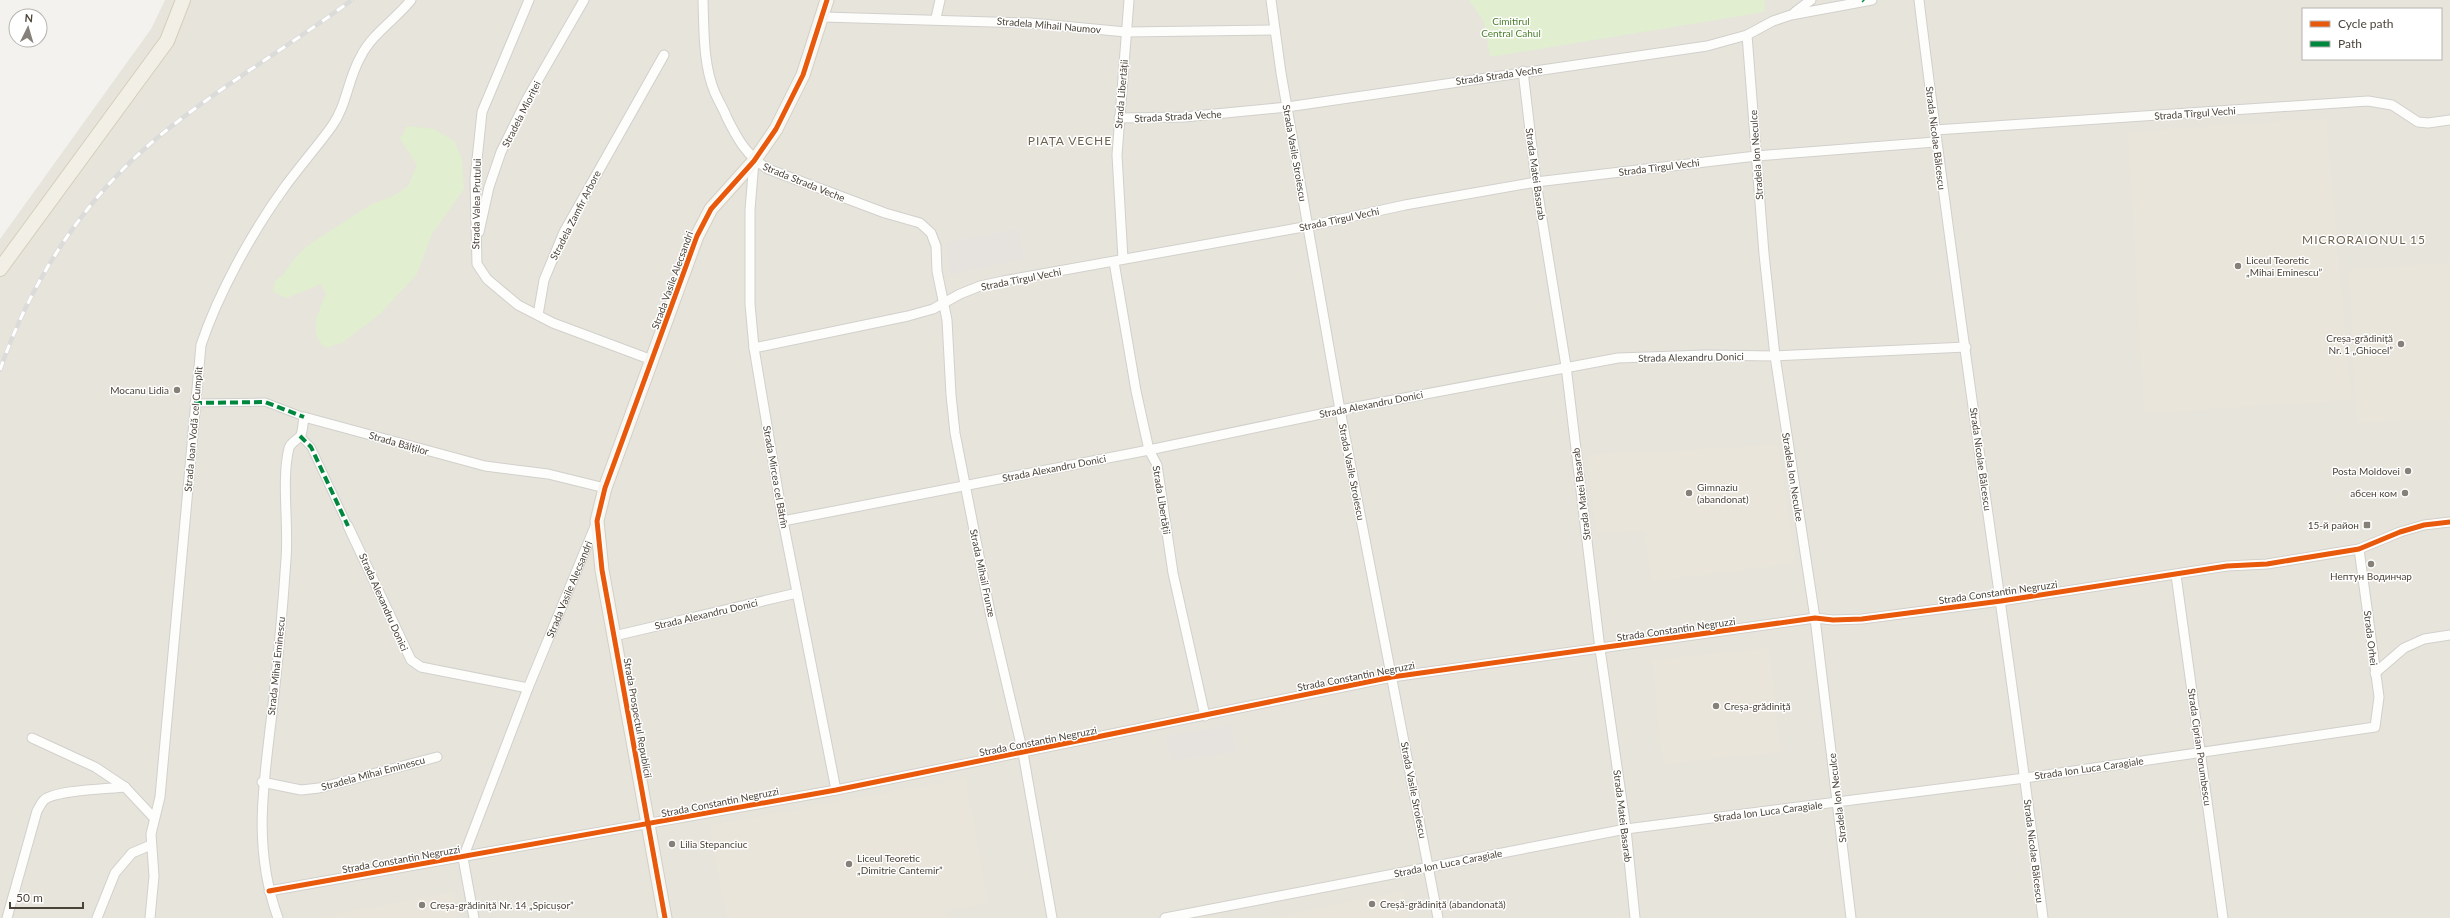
<svg xmlns="http://www.w3.org/2000/svg" width="2450" height="918" viewBox="0 0 2450 918" font-family="Lato,sans-serif">
  <style>
    .residential { fill: #e7e4dc; fill-rule: evenodd }
    .industrial { fill: #e6e2de }
    .education { fill: #eae5da }
    .green { fill: #e1eecf }
    .parking { fill: #e6e3df }
    .lines { fill: none; stroke-linecap: round; stroke-linejoin: round }
    .pedestrian-casing { stroke: #d2d0cb; stroke-width: 9 }
    .minor-casing { stroke: #d2d0cb; stroke-width: 11 }
    .secondary-casing { stroke: #d3cfc5; stroke-width: 15 }
    .primary-casing { stroke: #d6cebb; stroke-width: 16 }
    .pedestrian { stroke: #fdfdfc; stroke-width: 7 }
    .minor { stroke: #fdfdfc; stroke-width: 9 }
    .secondary { stroke: #f7f6f1; stroke-width: 13 }
    .primary { stroke: #f2efe6; stroke-width: 14 }
    .rail-casing { stroke: #dbdbda; stroke-width: 4.5 }
    .rail { stroke: #fff; stroke-width: 3; stroke-dasharray: 9; stroke-linecap: butt }
    .quiet { stroke: #00873e; stroke-width: 4; stroke-dasharray: 8 4; stroke-linecap: butt }
    .cycleway-casing { stroke: #fff; stroke-width: 8 }
    .cycleway { stroke: #e8590c; stroke-width: 5 }
    .poi-dot { fill: #868178; stroke: #fff; stroke-width: 1.5 }
    .labels { text-anchor: middle; stroke-width: 3; stroke-linejoin: round; paint-order: stroke }
    .park-label { font-size: 10px; fill: #4a7f2a; stroke: #fff }
    .street-label { font-size: 10px; fill: #4b4439; stroke: #fff }
    .poi-label { font-size: 10px; fill: #4b4439; stroke: #fff; text-anchor: start }
    .quarter-label { font-size: 12px; letter-spacing: 1px; fill: #6e6250; stroke: #fff }
  </style>
  <rect width="100%" height="100%" fill="#f4f2ee"/>
  <path class="residential" d="M 165,0 L 2450,0 L 2450,918 L 0,918 L 0,239 L 151,29 ZM 2303,9 L 2441,9 L 2441,59 L 2303,59 Z"/>
  <polygon class="industrial" points="1019,229 1024,259 951,274 945,243"/>
  <g class="education">
    <polygon points="2326,118 2351,400 2144,413 2128,132"/>
    <polygon points="2450,263 2450,419 2357,423 2349,269"/>
    <polygon points="1778,445 1795,563 1652,581 1644,530 1597,532 1587,455"/>
    <polygon points="1769,648 1780,752 1663,764 1652,660"/>
    <polygon points="965,778 988,902 948,910 949,918 727,918 709,826"/>
    <polygon points="1403,891 1408,918 1276,918 1276,917"/>
    <polygon points="454,892 459,918 321,918 321,917"/>
  </g>
  <g class="green">
    <polygon points="1469,0 1765,0 1764,12 1490,57 1484,22"/>
    <path d="M 407,126 L 434,129 L 455,142 L 462,159 L 464,189 L 432,234 L 417,274 L 380,314 L 342,343 L 326,348 C 307,333 318,313 326,294 L 321,284 L 287,298 L 273,292 L 275,281 L 283,275 L 294,259 L 307,246 L 370,205 L 393,196 L 408,186 L 417,165 L 400,139 Z"/>
  </g>
  <polygon class="parking" points="1231,725 1235,751 1171,761 1166,736"/>
  <g class="lines">
    <g class="pedestrian-casing">
      <g id="pedestrian">
        <polyline points="194,403 265,402 304,417"/>
        <polyline points="300,436 311,447 348,526"/>
      </g>
    </g>
    <g class="minor-casing">
      <g id="minor">
        <polyline points="529,0 482,112 475,179 477,264 487,279 518,305 553,323 652,360"/>
        <path d="M 703,0 C 704,30 703,65 715,93 C 719,102 724,110 727,118 C 738,140 747,156 768,169 L 885,213 L 920,223 L 931,233 L 936,246 L 937,271 L 947,320 L 951,395 L 955,433 L 991,617 L 1023,753 L 1052,918"/>
        <polyline points="1271,0 1281,73 1340,410 1438,918"/>
        <path d="M 1919,0 C 1956,306 2004,612 2043,918"/>
        <polyline points="1795,12 1811,0"/>
        <polyline points="823,17 1030,23 1126,32 1275,30"/>
        <polyline points="936,18 940,0"/>
        <polyline points="1747,35 1764,254 1775,356 1815,618 1851,918"/>
        <polyline points="1523,71 1536,182 1566,366 1600,649 1626,829 1635,918"/>
        <polyline points="1119,118 1184,117 1287,107 1707,46 1747,35 1773,21 1791,15 1872,0"/>
        <polyline points="1935,130 2368,101 2392,105 2418,122 2428,123 2450,120"/>
        <polyline points="754,161 750,210 750,304 754,348 783,521 836,790"/>
        <polyline points="479,232 489,187 501,152 527,99 584,0"/>
        <polyline points="1123,259 1117,155 1129,0"/>
        <polyline points="1114,262 1136,391 1149,450 1157,465 1173,573 1205,716"/>
        <polyline points="538,315 544,280 564,232 664,55"/>
        <polyline points="754,348 908,316 933,309 960,294 980,286 1003,281 1309,226 1405,205 1536,182 1756,156 1935,142"/>
        <polyline points="783,521 1149,450 1340,410 1618,358 1706,355 1775,356 1966,347"/>
        <polyline points="348,526 411,660 421,667 528,688"/>
        <polyline points="2176,575 2223,918"/>
        <polyline points="614,636 797,593"/>
        <polyline points="2375,673 2404,648 2424,639 2450,635"/>
        <polyline points="32,738 95,767 125,787 154,818"/>
        <polyline points="262,782 301,790 319,788 437,757"/>
        <polyline points="269,891 836,790 1392,677 1815,618 1833,620 1862,619 2001,601 2227,566 2267,564 2359,549 2400,532 2424,525 2450,522"/>
        <path d="M 7,918 L 37,811 C 39,808 41,803 44,800 C 55,790 107,789 125,787"/>
        <polyline points="97,918 115,873 132,853 151,845"/>
        <path d="M 150,918 L 154,876 L 151,834 L 160,797 L 201,345 C 218,294 252,232 284,188 C 299,167 317,147 332,126 C 347,105 348,78 361,56 C 372,34 396,19 411,0"/>
        <path d="M 278,918 C 250,841 266,773 274,695 C 279,650 283,604 286,559 C 289,525 281,480 289,448 C 291,442 298,440 301,435 C 303,429 303,422 304,417 L 485,466 L 548,474 L 605,488"/>
        <path id="s1" d="M 474,918 L 463,858 L 528,688 L 596,524"/>
        <polyline points="1165,918 1626,829 2025,778 2375,727 2379,697 2359,549"/>
      </g>
    </g>
    <g class="secondary-casing">
      <polyline id="secondary" points="665,918 602,570 597,521 605,488 697,236 711,209 754,161 776,129 803,75 827,0"/>
    </g>
    <g class="primary-casing">
      <polyline id="primary" points="0,269 167,41 183,0"/>
    </g>
    <use href="#pedestrian" class="pedestrian"/>
    <use href="#minor" class="minor"/>
    <use href="#secondary" class="secondary"/>
    <use href="#primary" class="primary"/>
    <g class="rail-casing">
      <path id="rail" d="M 0,370 C 31,280 84,199 157,138 C 219,87 288,47 352,0"/>
    </g>
    <use href="#rail" class="rail"/>
    <g class="quiet">
      <polyline points="1863,0 1864,1"/>
      <polyline points="194,403 265,402 304,417"/>
      <polyline points="300,436 311,447 348,526"/>
    </g>
    <g class="cycleway-casing">
      <g id="cycleway">
        <polyline points="269,891 836,790 1392,677 1815,618 1833,620 1862,619 2001,601 2227,566 2267,564 2359,549 2400,532 2424,525 2450,522"/>
        <polyline points="665,918 602,570 597,521 605,488 697,236 711,209 754,161 776,129 803,75 827,0"/>
      </g>
    </g>
    <use href="#cycleway" class="cycleway"/>
  </g>
  <g class="poi-dot">
    <circle cx="2238" cy="266" r="4"/>
    <circle cx="2401" cy="344" r="4"/>
    <circle cx="177" cy="390" r="4"/>
    <circle cx="2408" cy="471" r="4"/>
    <circle cx="1689" cy="493" r="4"/>
    <circle cx="2405" cy="493" r="4"/>
    <rect x="2363" y="521" width="8" height="8" rx="2"/>
    <circle cx="2371" cy="564" r="4"/>
    <circle cx="1716" cy="706" r="4"/>
    <circle cx="672" cy="844" r="4"/>
    <circle cx="849" cy="864" r="4"/>
    <circle cx="1372" cy="904" r="4"/>
    <circle cx="422" cy="905" r="4"/>
  </g>
  <g class="labels">
    <g class="park-label">
      <text x="1511" y="25">Cimitirul<tspan x="1511" dy="12">Central Cahul</tspan></text>
    </g>
    <g class="street-label">
      <text transform="translate(1049 25) rotate(5)" y="4">Stradela Mihail Naumov</text>
      <text transform="translate(1499 75) rotate(-8)" y="4">Strada Strada Veche</text>
      <text transform="translate(1121 94) rotate(-85)" y="4">Strada Libertății</text>
      <text transform="translate(2195 113) rotate(-4)" y="4">Strada Tîrgul Vechi</text>
      <text transform="translate(521 114) rotate(-63)" y="4">Stradela Mioriței</text>
      <text transform="translate(1178 116) rotate(-3)" y="4">Strada Strada Veche</text>
      <text transform="translate(1936 138) rotate(83)" y="4">Strada Nicolae Bălcescu</text>
      <text transform="translate(1295 153) rotate(80)" y="4">Strada Vasile Stroiescu</text>
      <text transform="translate(1756 155) rotate(-94)" y="4">Stradela Ion Neculce</text>
      <text transform="translate(1659 167) rotate(-7)" y="4">Strada Tîrgul Vechi</text>
      <text transform="translate(1536 174) rotate(82)" y="4">Strada Matei Basarab</text>
      <text transform="translate(804 182) rotate(22)" y="4">Strada Strada Veche</text>
      <text transform="translate(476 204) rotate(-89)" y="4">Strada Valea Prutului</text>
      <text transform="translate(575 215) rotate(-63)" y="4">Stradela Zamfir Arbore</text>
      <text transform="translate(1339 219) rotate(-12)" y="4">Strada Tîrgul Vechi</text>
      <text transform="translate(1021 279) rotate(-11)" y="4">Strada Tîrgul Vechi</text>
      <text transform="translate(672 280) rotate(-70)" y="4">Strada Vasile Alecsandri</text>
      <text transform="translate(1691 357) rotate(-1)" y="4">Strada Alexandru Donici</text>
      <text transform="translate(1371 404) rotate(-11)" y="4">Strada Alexandru Donici</text>
      <text transform="translate(193 429) rotate(-85)" y="4">Strada Ioan Vodă cel Cumplit</text>
      <text transform="translate(399 443) rotate(16)" y="4">Strada Bălților</text>
      <text transform="translate(1981 459) rotate(82)" y="4">Strada Nicolae Bălcescu</text>
      <text transform="translate(1054 468) rotate(-11)" y="4">Strada Alexandru Donici</text>
      <text transform="translate(1352 472) rotate(79)" y="4">Strada Vasile Stroiescu</text>
      <text transform="translate(776 477) rotate(80)" y="4">Strada Mircea cel Bătrîn</text>
      <text transform="translate(1793 477) rotate(81)" y="4">Stradela Ion Neculce</text>
      <text transform="translate(1581 494) rotate(-97)" y="4">Strada Matei Basarab</text>
      <text transform="translate(1162 500) rotate(81)" y="4">Strada Libertății</text>
      <text transform="translate(983 573) rotate(78)" y="4">Strada Mihail Frunze</text>
      <text dy="4" stroke="none"><textPath href="#s1" startOffset="350">Strada Vasile Alecsandri</textPath></text>
      <text transform="translate(1998 592) rotate(-8)" y="4">Strada Constantin Negruzzi</text>
      <text transform="translate(384 602) rotate(66)" y="4">Strada Alexandru Donici</text>
      <text transform="translate(706 614) rotate(-13)" y="4">Strada Alexandru Donici</text>
      <text transform="translate(1676 629) rotate(-8)" y="4">Strada Constantin Negruzzi</text>
      <text transform="translate(2371 638) rotate(83)" y="4">Strada Orhei</text>
      <text transform="translate(276 666) rotate(-84)" y="4">Strada Mihai Eminescu</text>
      <text transform="translate(1356 676) rotate(-11)" y="4">Strada Constantin Negruzzi</text>
      <text transform="translate(638 718) rotate(80)" y="4">Strada Prospectul Republicii</text>
      <text transform="translate(1038 741) rotate(-11)" y="4">Strada Constantin Negruzzi</text>
      <text transform="translate(2200 747) rotate(82)" y="4">Strada Ciprian Porumbescu</text>
      <text transform="translate(2089 768) rotate(-8)" y="4">Strada Ion Luca Caragiale</text>
      <text transform="translate(373 773) rotate(-15)" y="4">Stradela Mihai Eminescu</text>
      <text transform="translate(1414 790) rotate(79)" y="4">Strada Vasile Stroiescu</text>
      <text transform="translate(1837 798) rotate(-97)" y="4">Stradela Ion Neculce</text>
      <text transform="translate(720 802) rotate(-11)" y="4">Strada Constantin Negruzzi</text>
      <text transform="translate(1768 811) rotate(-7)" y="4">Strada Ion Luca Caragiale</text>
      <text transform="translate(1623 816) rotate(83)" y="4">Strada Matei Basarab</text>
      <text transform="translate(2034 851) rotate(83)" y="4">Strada Nicolae Bălcescu</text>
      <text transform="translate(401 859) rotate(-10)" y="4">Strada Constantin Negruzzi</text>
      <text transform="translate(1448 863) rotate(-11)" y="4">Strada Ion Luca Caragiale</text>
    </g>
    <g class="poi-label">
      <text x="2246" y="264">Liceul Teoretic<tspan x="2246" dy="12">„Mihai Eminescu”</tspan></text>
      <text x="2393" y="342" text-anchor="end">Creșa-grădiniță<tspan x="2393" dy="12">Nr. 1 „Ghiocel”</tspan></text>
      <text x="169" y="394" text-anchor="end">Mocanu Lidia</text>
      <text x="2400" y="475" text-anchor="end">Posta Moldovei</text>
      <text x="1697" y="491">Gimnaziu<tspan x="1697" dy="12">(abandonat)</tspan></text>
      <text x="2397" y="497" text-anchor="end">абсен ком</text>
      <text x="2359" y="529" text-anchor="end">15-й район</text>
      <text x="2371" y="580" text-anchor="middle">Нептун Водинчар</text>
      <text x="1724" y="710">Creșa-grădiniță</text>
      <text x="680" y="848">Lilia Stepanciuc</text>
      <text x="857" y="862">Liceul Teoretic<tspan x="857" dy="12">„Dimitrie Cantemir”</tspan></text>
      <text x="1380" y="908">Creșă-grădiniță (abandonată)</text>
      <text x="430" y="909">Creșa-grădiniță Nr. 14 „Spicușor”</text>
    </g>
    <g class="quarter-label">
      <text x="1070" y="145">PIAȚA VECHE</text>
      <text x="2364" y="244">MICRORAIONUL 15</text>
    </g>
  </g>
  <rect x="2302" y="8" width="140" height="52" fill="#ffffff" stroke="#b7b4b0"/>
  <rect x="2310" y="21" width="20" height="6" fill="#e8590c" stroke="#b7b4b0"/>
  <text x="2338" y="28" font-size="12" fill="#4b4439">Cycle path</text>
  <rect x="2310" y="41" width="20" height="6" fill="#00873e" stroke="#b7b4b0"/>
  <text x="2338" y="48" font-size="12" fill="#4b4439">Path</text>
  <g transform="translate(28 28) rotate(5)"><circle r="19" fill="#ffffff" stroke="#b7b4b0"/>
  <path d="M0-3L7 15L0 10L-7 15Z" fill="#868178"/>
  <text y="-6" font-size="11" font-weight="bold" text-anchor="middle" fill="#4b4439">N</text>
  </g>
  <path d="M10 902v6h73v-6" fill="none" stroke="#4b4439" stroke-width="2"/>
  <text x="16" y="902" font-size="12" fill="#4b4439" stroke="#ffffff" stroke-width="3" paint-order="stroke">50 m</text>
</svg>
